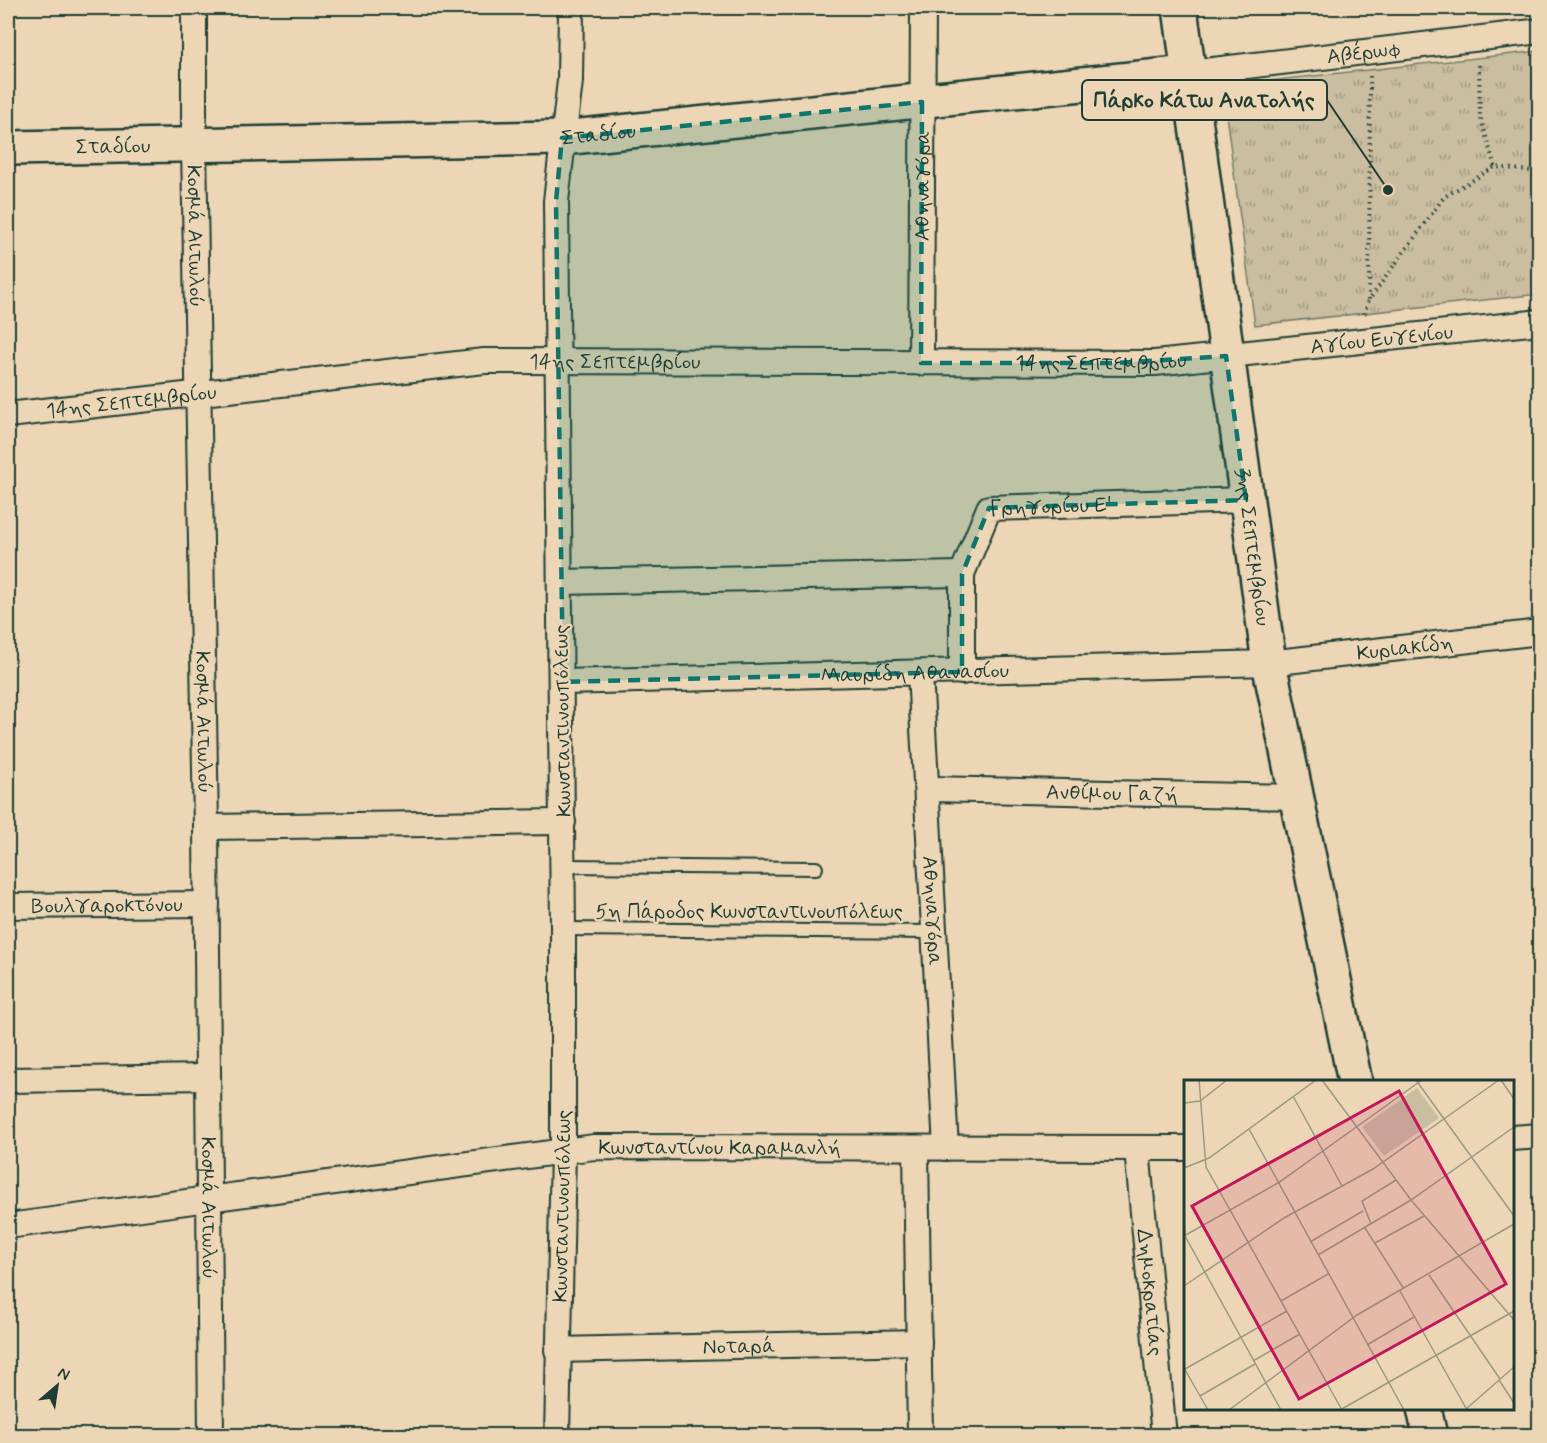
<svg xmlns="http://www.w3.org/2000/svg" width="1547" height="1443" viewBox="0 0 1547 1443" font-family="Mynerve,sans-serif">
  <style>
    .grass { fill: url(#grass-tufts); stroke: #747d6a; stroke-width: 1.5 }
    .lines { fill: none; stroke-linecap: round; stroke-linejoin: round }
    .lane-casing { stroke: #1f3d34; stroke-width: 16 }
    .street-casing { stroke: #1f3d34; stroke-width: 28 }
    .secondary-casing { stroke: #1f3d34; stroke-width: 38 }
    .path { stroke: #1f3d34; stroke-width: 4; stroke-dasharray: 1.5 4.5; stroke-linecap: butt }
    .lane { stroke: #ecd6b5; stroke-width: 12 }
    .street { stroke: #ecd6b5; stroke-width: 24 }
    .secondary { stroke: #ecd6b5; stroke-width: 33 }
    .marked { fill: #0f766e; fill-opacity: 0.2; stroke: #0f766e; stroke-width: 4.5; stroke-dasharray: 12 8; stroke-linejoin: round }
    .labels { text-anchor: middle; stroke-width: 5; stroke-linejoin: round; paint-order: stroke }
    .street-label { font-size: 21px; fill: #1f3d34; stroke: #ecd6b5 }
    .inset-road { fill: none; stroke: #9a9981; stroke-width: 1.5 }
    .view { fill: #c2185b; fill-opacity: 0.15; stroke: #c2185b; stroke-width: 3 }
    .inset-edge { fill: none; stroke: #1f3d34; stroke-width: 3 }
    .leader { fill: none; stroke: #1f3d34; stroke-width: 2 }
    .callout-dot { fill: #1f3d34; stroke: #ecd6b5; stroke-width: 2 }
    .callout { fill: #ecd6b5; stroke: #1f3d34; stroke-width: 2 }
    .callout-label { font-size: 22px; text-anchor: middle; font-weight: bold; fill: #1f3d34 }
  </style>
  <defs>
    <pattern id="grass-tufts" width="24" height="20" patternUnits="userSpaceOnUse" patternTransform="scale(1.5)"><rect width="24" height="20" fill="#cabda0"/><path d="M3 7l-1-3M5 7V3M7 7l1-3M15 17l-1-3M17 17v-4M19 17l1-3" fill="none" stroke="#a39b83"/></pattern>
  </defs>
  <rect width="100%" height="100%" fill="#ecd6b5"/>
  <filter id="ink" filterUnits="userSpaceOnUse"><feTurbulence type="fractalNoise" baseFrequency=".0167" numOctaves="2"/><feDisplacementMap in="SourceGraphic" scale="12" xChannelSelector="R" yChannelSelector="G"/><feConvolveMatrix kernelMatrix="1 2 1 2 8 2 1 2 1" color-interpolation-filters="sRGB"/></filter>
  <g filter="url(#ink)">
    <polygon class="grass" points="1539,51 1539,294 1255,325 1222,86"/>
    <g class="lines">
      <g class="lane-casing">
        <g id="lane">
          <polyline points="563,866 816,868"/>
          <polyline points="563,929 934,932"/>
        </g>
      </g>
      <g class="street-casing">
        <g id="street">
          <path id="s1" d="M 194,8 L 194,146 L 206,827 L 211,1436"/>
          <path id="s2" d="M 1188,73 L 1540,31"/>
          <path id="s3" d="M 921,363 L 923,8"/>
          <path id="s4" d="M 8,415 L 484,361 L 1155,363 L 1540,322"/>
          <polyline points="560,582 962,574"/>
          <path id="s5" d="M 962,672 L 962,574 L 989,508 L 1246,500"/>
          <path id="s6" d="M 920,673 L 946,1148"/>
          <path id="s7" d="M 563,682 L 1269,663 L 1540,632"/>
          <path id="s8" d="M 928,789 L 1296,797"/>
          <polyline points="206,827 563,822"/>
          <path id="s9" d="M 8,906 L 207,904"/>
          <polyline points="8,1080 208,1077"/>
          <polyline points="1512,1138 1540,1136"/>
          <polyline points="916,1148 920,1436"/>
          <path id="s10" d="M 1137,1149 L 1164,1436"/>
          <path id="s11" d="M 8,1226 L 594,1147 L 1186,1148"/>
          <path id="s12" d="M 557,1350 L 919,1342"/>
          <path id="s13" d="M 557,1436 L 563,1150 L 563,929 L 556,201 L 570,81 L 571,8"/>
        </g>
      </g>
      <g class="secondary-casing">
        <g id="secondary">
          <path id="s14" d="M 1180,8 L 1269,663 L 1355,1082"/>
          <path id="s15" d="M 8,148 L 562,138 L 1188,73"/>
          <polyline points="1424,1408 1430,1436"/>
        </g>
      </g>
      <g class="path">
        <polyline points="1479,65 1480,116 1495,167"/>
        <polyline points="1370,76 1369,300 1444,197 1495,167 1540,172"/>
        <polyline points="1364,314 1369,300"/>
      </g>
      <use href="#lane" class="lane"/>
      <use href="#street" class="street"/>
      <use href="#secondary" class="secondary"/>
    </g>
  </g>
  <path class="marked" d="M 922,102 L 921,363 L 1116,363 L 1226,356 L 1246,500 L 989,508 L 962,574 L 962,672 L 563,682 L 556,201 L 562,138 Z"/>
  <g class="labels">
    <g class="street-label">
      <text dy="7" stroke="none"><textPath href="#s2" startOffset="177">Αβέρωφ</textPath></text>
      <text dy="7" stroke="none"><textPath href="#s15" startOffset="591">Σταδίου</textPath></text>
      <text dy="7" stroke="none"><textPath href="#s15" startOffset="105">Σταδίου</textPath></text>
      <text dy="7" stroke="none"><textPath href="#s3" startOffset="177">Αθηναγόρα</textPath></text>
      <text dy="7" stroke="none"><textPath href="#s1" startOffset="228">Κοσμά Αιτωλού</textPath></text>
      <text dy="7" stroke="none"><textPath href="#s4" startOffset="1378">Αγίου Ευγενίου</textPath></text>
      <text dy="7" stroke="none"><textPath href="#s4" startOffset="1096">14ης Σεπτεμβρίου</textPath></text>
      <text dy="7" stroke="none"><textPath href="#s4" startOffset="610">14ης Σεπτεμβρίου</textPath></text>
      <text dy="7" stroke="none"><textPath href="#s4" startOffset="124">14ης Σεπτεμβρίου</textPath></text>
      <text dy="7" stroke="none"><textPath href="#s5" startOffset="231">Γρηγορίου Ε'</textPath></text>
      <text dy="7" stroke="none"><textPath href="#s14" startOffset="544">3ης Σεπτεμβρίου</textPath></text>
      <text dy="7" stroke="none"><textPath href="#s7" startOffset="843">Κυριακίδη</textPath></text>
      <text dy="7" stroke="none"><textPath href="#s7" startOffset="352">Μαυρίδη Αθανασίου</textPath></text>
      <text dy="7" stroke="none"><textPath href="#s1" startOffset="714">Κοσμά Αιτωλού</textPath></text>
      <text transform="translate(562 721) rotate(-91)" y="7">Κωνσταντινουπόλεως</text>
      <text dy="7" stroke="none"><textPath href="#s8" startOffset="184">Ανθίμου Γαζή</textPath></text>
      <text dy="7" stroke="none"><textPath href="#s9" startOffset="99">Βουλγαροκτόνου</textPath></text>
      <text x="749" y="918">5η Πάροδος Κωνσταντινουπόλεως</text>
      <text dy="7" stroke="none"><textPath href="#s6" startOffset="238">Αθηναγόρα</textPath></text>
      <text dy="7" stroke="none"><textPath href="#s11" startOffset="717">Κωνσταντίνου Καραμανλή</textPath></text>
      <text dy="7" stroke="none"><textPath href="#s1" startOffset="1200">Κοσμά Αιτωλού</textPath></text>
      <text dy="7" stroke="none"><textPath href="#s13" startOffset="230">Κωνσταντινουπόλεως</textPath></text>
      <text dy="7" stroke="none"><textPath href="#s10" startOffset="144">Δημοκρατίας</textPath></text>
      <text dy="7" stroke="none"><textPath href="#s12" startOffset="182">Νοταρά</textPath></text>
    </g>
  </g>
  <g transform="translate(1184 1080)">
    <rect width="330" height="330" fill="#ecd6b5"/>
    <path d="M 233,8 L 255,38 L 200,76 L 178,47 Z" fill="#cabda0"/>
    <path class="inset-road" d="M 15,0 L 22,87 L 158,330M 138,0 L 227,120 L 330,240M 232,0 L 330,136M 317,0 L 330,19M 109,16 L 158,106M 0,23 L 16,21 L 43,0M 65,49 L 220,330M 0,88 L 25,78 L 132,0M 0,132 L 1,156 L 97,330M 187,144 L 178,121 L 212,100M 181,148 L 220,209M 0,156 L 94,103 L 238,0M 126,162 L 179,131M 191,163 L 240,136M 134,175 L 227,120 L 330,47M 245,195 L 316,299M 0,206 L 100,138 L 189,89 L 315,0M 216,211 L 283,330M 97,221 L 144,194M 183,265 L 230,237M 69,281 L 116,254M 0,288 L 24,330M 1,289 L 103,231M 315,300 L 330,323M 16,316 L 71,284M 282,329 L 330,287M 45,330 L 173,235 L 330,144M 156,330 L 330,231"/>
    <path class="view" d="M 215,11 L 322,204 L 115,319 L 8,126 Z"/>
    <rect width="330" height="330" class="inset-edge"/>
  </g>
  <path class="leader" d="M1388 190L1327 100"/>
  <circle class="callout-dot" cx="1388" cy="190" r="6"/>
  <rect class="callout" x="1082" y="80" width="245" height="40" rx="6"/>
  <g class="callout-label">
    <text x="1204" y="107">Πάρκο Κάτω Ανατολής</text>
  </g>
  <rect width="1547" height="1443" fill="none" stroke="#ecd6b5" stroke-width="30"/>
  <rect x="15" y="15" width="1517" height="1413" fill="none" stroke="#1f3d34" stroke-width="2" filter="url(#ink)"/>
  <g transform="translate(57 1386) rotate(29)" stroke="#ecd6b5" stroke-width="4.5" paint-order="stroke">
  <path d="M0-4.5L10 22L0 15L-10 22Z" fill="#1f3d34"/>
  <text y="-9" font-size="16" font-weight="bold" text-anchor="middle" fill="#1f3d34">N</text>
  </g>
</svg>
